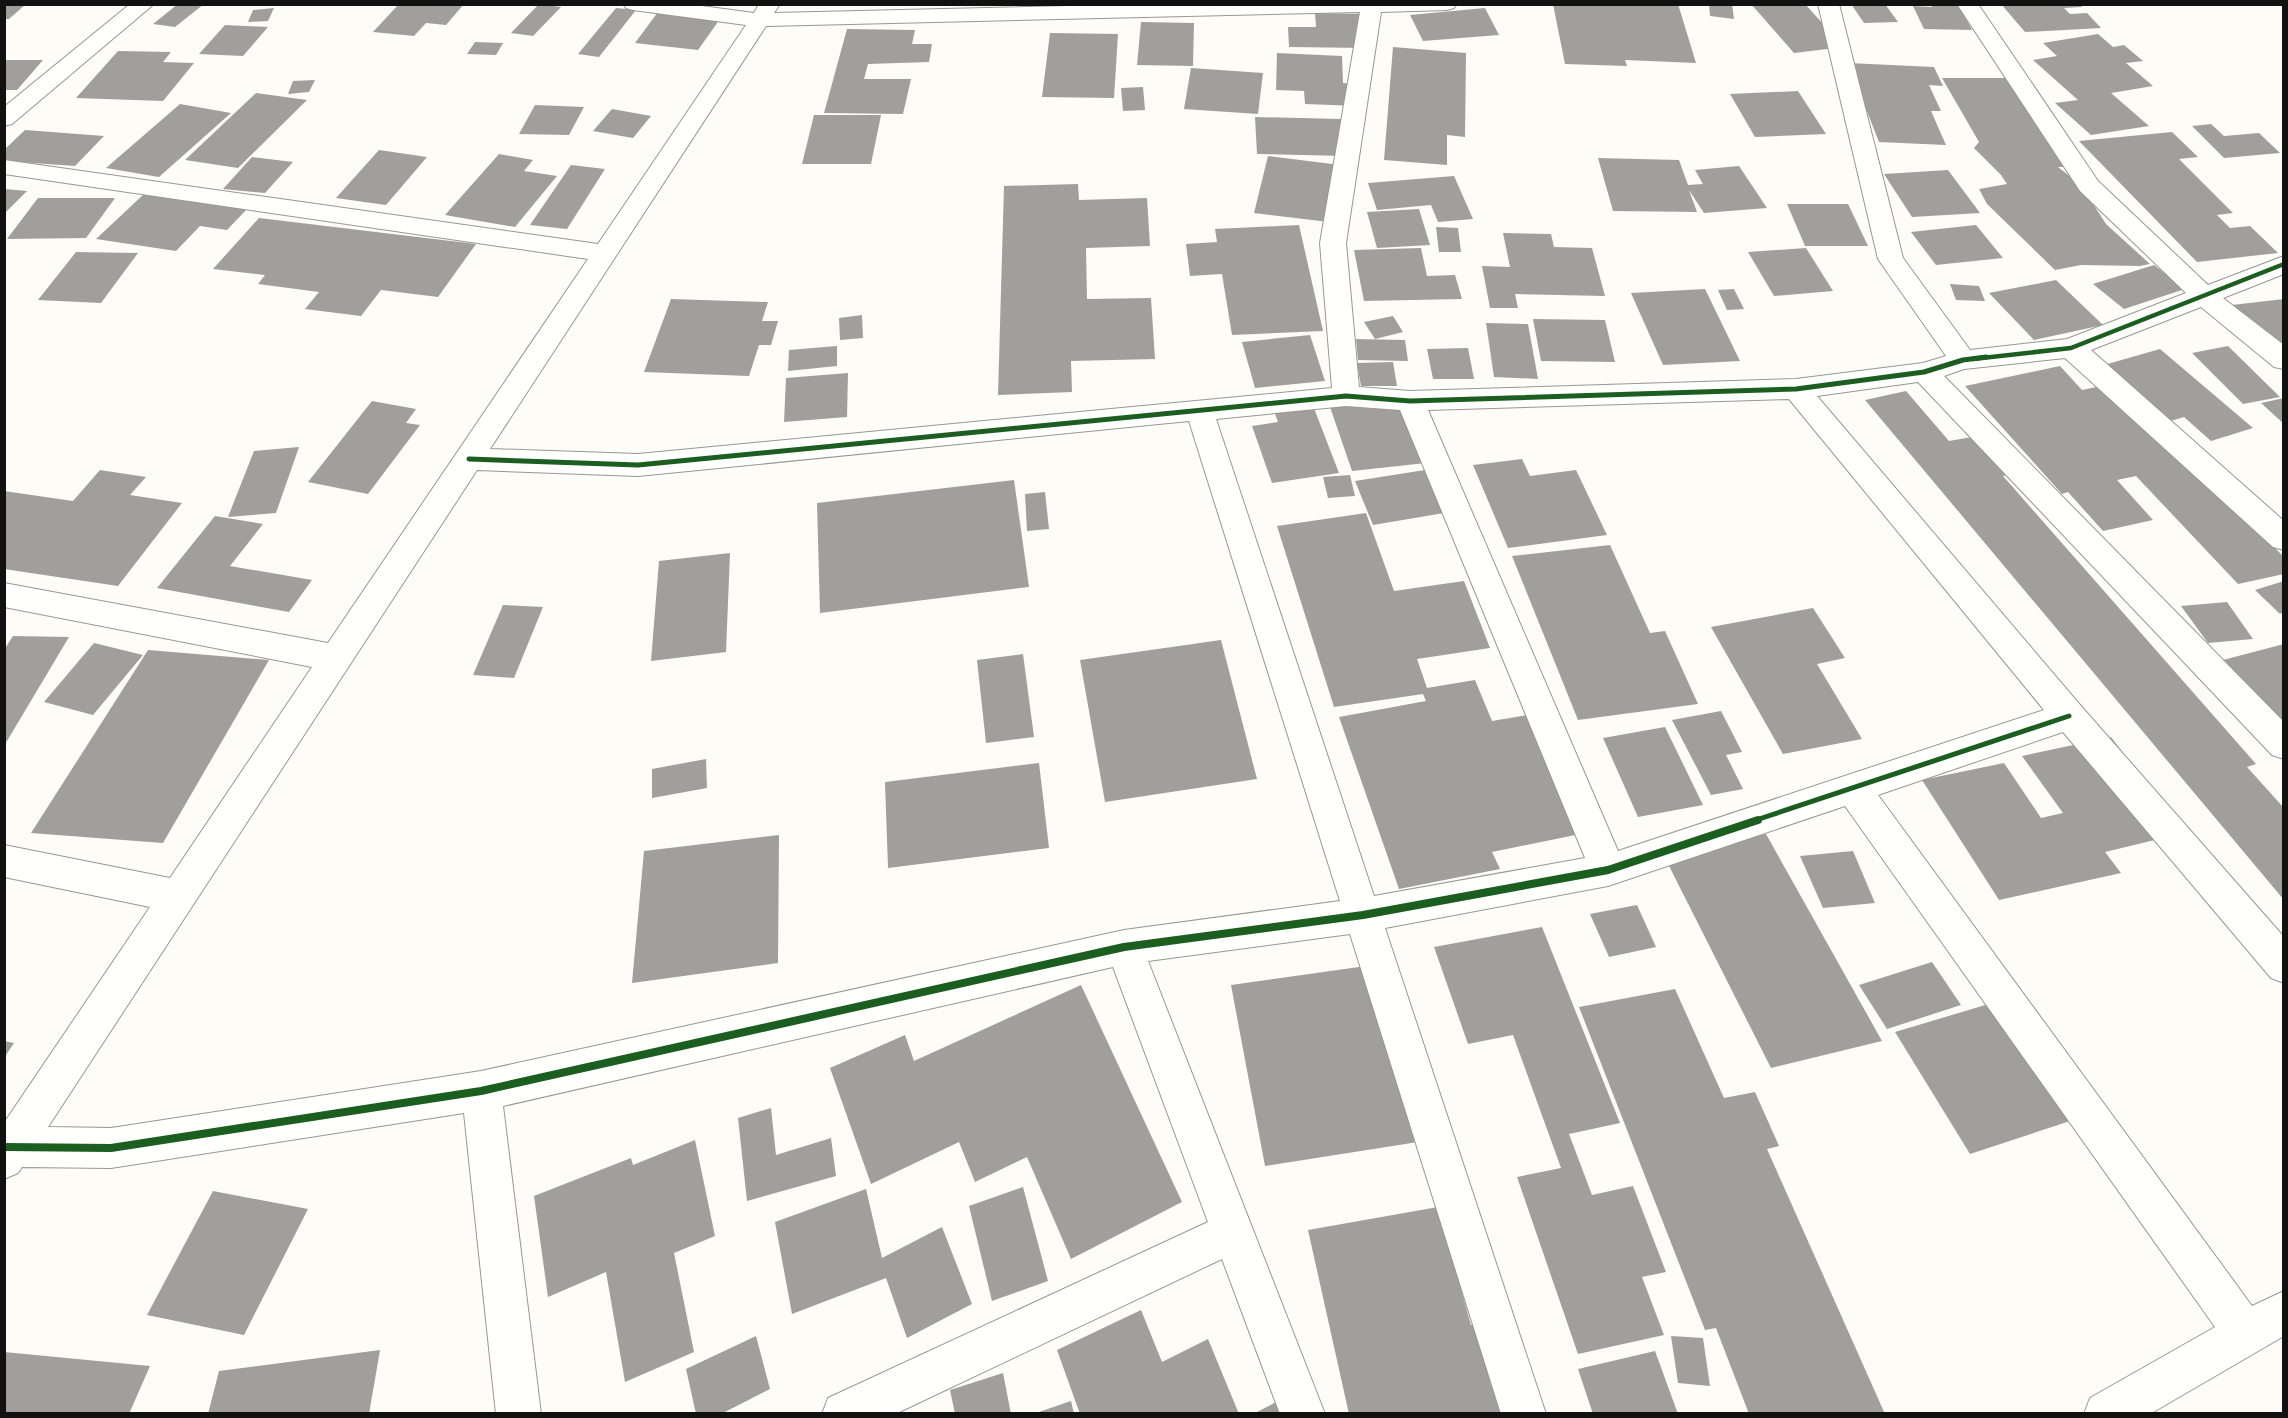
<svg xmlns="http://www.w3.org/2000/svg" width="2288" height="1418" viewBox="0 0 2288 1418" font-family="'Libre Baskerville',serif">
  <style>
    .building { fill: #a19f9c }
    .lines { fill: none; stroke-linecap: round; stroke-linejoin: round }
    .minor-casing { stroke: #979795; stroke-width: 2 }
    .minor { fill: #fffffe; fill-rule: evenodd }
    .cycleway-far2-casing { stroke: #fff; stroke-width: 8 }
    .cycleway-far1-casing { stroke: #fff; stroke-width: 9 }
    .cycleway-casing { stroke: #fff; stroke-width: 11 }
    .cycleway-far2 { stroke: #1b5e20; stroke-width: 4.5 }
    .cycleway-far1 { stroke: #1b5e20; stroke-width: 5 }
    .cycleway { stroke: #1b5e20; stroke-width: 8 }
  </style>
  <rect width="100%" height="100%" fill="#fdfcf7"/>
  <g class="building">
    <polygon points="4,4 26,4 9,19 4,19"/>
    <polygon points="178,4 204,4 175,27 153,24"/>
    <polygon points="399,4 464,4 446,25 426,23 414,36 373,32"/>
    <polygon points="539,4 561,7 533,36 511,33"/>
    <polygon points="1553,4 1678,4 1696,63 1625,60 1627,66 1565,64"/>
    <polygon points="1709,4 1732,4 1734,19 1710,16"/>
    <polygon points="1751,4 1805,4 1844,47 1794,53"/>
    <polygon points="1851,4 1885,4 1898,22 1864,23"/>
    <polygon points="1930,4 1958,4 1972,30 1924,29 1913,6 1932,7"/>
    <polygon points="2001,4 2081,4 2082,7 2064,8 2070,14 2087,13 2101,28 2025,32"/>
    <polygon points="274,8 268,21 248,22 253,10"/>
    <polygon points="616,8 636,10 599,57 578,54"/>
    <polygon points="1485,8 1499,35 1423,41 1410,15"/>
    <polygon points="658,12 720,19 698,50 635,43"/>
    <polygon points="1315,13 1364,14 1367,48 1289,47 1288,27 1316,27"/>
    <polygon points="1141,22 1194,23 1193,66 1137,65"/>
    <polygon points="225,25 268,27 243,56 199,54"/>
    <polygon points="847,29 915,30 912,44 932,44 929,62 868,64 864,79 911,79 903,114 824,113"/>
    <polygon points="1050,33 1118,34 1114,98 1042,97"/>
    <polygon points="2098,34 2113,47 2124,45 2143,61 2126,63 2153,86 2111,93 2149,126 2091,135 2055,103 2078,100 2033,60 2057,56 2043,43"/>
    <polygon points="475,42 503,43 496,55 467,54"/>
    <polygon points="1393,47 1466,53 1465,137 1447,135 1447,165 1384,160"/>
    <polygon points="118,51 171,52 163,62 194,63 163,101 76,98"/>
    <polygon points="1277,53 1342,56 1343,83 1359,84 1359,106 1305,104 1304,91 1276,90"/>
    <polygon points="7,60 43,60 17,90 4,90 4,62"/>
    <polygon points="1848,63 1934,67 1943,86 1929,85 1941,111 1931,111 1946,145 1879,142"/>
    <polygon points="1191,68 1263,73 1258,114 1184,109"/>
    <polygon points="1942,78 2008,78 2073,167 2058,167 2081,185 2106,224 2150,264 2140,266 2081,265 2055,270 1987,204 1979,189 2007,184 2001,175 1974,148 1979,142"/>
    <polygon points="315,80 309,92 288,94 293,81"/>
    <polygon points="1143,87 1145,110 1123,111 1121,88"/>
    <polygon points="1798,91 1826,134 1755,137 1730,94"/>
    <polygon points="256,93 307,100 238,168 185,160"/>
    <polygon points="180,104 231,113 159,177 106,168"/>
    <polygon points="535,105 584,107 569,135 519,134"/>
    <polygon points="612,109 651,116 633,138 593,131"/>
    <polygon points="814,115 881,115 871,164 802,164"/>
    <polygon points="1255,117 1341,119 1344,156 1257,154"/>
    <polygon points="2211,124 2224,136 2259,133 2280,153 2224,158 2192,126"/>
    <polygon points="25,130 104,136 75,166 4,161 4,150"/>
    <polygon points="2172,132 2198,157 2179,159 2233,213 2217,215 2230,228 2250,226 2278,253 2197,262 2079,141"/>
    <polygon points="379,150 427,157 386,205 336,198"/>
    <polygon points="499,154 533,160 524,171 557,176 515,227 445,215"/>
    <polygon points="1268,156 1340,165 1329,222 1254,213"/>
    <polygon points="252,157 293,162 265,193 223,189"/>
    <polygon points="1598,158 1679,160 1688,185 1703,184 1695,170 1739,166 1767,208 1704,213 1689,190 1697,212 1613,211"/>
    <polygon points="571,165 605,169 567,229 530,225"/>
    <polygon points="1948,170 1980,213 1912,217 1884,174"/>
    <polygon points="1454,176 1473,219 1438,222 1431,205 1377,210 1368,183"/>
    <polygon points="1078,184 1079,200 1147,198 1150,246 1086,248 1087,299 1151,298 1155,359 1071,361 1072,392 998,395 1004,186"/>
    <polygon points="5,189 27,191 5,213"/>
    <polygon points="144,194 247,209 227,230 200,226 176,251 96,239"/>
    <polygon points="38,198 115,198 86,238 7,239"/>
    <polygon points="1787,204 1848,204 1868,246 1805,246"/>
    <polygon points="1419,209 1430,245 1377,248 1367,212"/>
    <polygon points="259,218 476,244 438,297 381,290 361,316 305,309 319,292 258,284 265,275 213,269"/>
    <polygon points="1299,225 1323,331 1232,335 1222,274 1190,276 1186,244 1217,242 1215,229"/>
    <polygon points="1976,225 2003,258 1936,265 1911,232"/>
    <polygon points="1436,227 1458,228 1461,252 1439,252"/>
    <polygon points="1503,233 1551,234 1554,247 1592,248 1605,296 1515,294 1518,308 1490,308 1482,266 1510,267"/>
    <polygon points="1421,248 1427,276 1455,275 1462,299 1364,301 1354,250"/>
    <polygon points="1806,248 1833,291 1774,296 1748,252"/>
    <polygon points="76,252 138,253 101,303 38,300"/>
    <polygon points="2154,265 2185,289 2124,309 2093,284"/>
    <polygon points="2056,280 2103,325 2034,340 1989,293"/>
    <polygon points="1950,284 1979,286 1985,301 1956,300"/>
    <polygon points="1705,289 1740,361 1663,365 1631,293"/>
    <polygon points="1734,289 1744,309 1727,310 1718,290"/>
    <polygon points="671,299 768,302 762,321 778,321 771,345 759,345 749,376 644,372"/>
    <polygon points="2284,299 2284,360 2232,305"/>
    <polygon points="862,315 863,338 840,340 839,318"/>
    <polygon points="1393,316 1403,332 1375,339 1364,322"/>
    <polygon points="1533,319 1605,320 1615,362 1541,361"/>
    <polygon points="1486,323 1528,324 1538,379 1494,377"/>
    <polygon points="1310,335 1325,381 1255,388 1242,342"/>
    <polygon points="1356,339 1405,340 1408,361 1358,360"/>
    <polygon points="837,346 837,366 788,371 789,350"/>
    <polygon points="2228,346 2280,397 2243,404 2192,353"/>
    <polygon points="1468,348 1474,379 1433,379 1427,349"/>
    <polygon points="2160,349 2253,428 2211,441 2184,417 2161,424 2097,367"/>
    <polygon points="1393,362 1397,386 1361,386 1357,363"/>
    <polygon points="2060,366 2082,390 2111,384 2284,557 2284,574 2238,584 2136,476 2117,480 2153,520 2103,531 2068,492 2062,494 1965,386"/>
    <polygon points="848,373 847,417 784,422 786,378"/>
    <polygon points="1906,391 1949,441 1972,437 2006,475 2003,476 2256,764 2247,767 2284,808 2284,900 1865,400"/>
    <polygon points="1411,398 1435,462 1352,471 1330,407"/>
    <polygon points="2284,398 2284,424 2261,403"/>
    <polygon points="372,401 416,409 406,423 420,425 368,494 308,482"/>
    <polygon points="1312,403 1339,473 1272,483 1252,426 1278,422 1273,408"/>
    <polygon points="299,447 276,513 228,517 254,451"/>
    <polygon points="1522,459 1530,476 1576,470 1607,535 1508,548 1473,465"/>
    <polygon points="100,470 146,477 130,495 182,503 118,586 4,569 4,491 73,501"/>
    <polygon points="1425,470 1444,513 1373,525 1355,481"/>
    <polygon points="1350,475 1355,496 1328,498 1323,477"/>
    <polygon points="1014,480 1029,587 820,613 817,503"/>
    <polygon points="1045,492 1049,529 1027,531 1025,494"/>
    <polygon points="1366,513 1394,591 1464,581 1490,648 1417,659 1427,688 1475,680 1492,721 1527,715 1580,834 1492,852 1500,869 1399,889 1339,717 1426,701 1423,694 1334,707 1277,526"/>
    <polygon points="215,516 263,524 230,566 312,580 289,612 157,588"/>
    <polygon points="1610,545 1650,633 1665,631 1698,704 1578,720 1512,556"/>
    <polygon points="730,553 726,652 651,661 659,561"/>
    <polygon points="2284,581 2284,612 2280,614 2255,590"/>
    <polygon points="2227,602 2253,639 2208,643 2181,606"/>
    <polygon points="503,605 543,607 514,678 473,675"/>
    <polygon points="1813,608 1845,658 1817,664 1862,739 1783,754 1711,627"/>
    <polygon points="13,636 69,637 4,746 4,650"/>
    <polygon points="1221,640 1257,779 1105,802 1080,660"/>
    <polygon points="94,643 143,655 93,715 44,702"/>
    <polygon points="2284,644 2284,726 2223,660"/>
    <polygon points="148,650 269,660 163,843 31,833"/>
    <polygon points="1023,654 1034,737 986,743 977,660"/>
    <polygon points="1721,711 1742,752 1726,755 1743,789 1711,795 1672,720"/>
    <polygon points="1665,727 1703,805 1638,817 1603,738"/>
    <polygon points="2111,737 2184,833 2105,852 2121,873 1999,900 1922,780 2004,763 2041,818 2063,813 2022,756"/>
    <polygon points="706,759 707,788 652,798 652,769"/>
    <polygon points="1039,763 1049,848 888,868 885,782"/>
    <polygon points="1766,834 1882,1041 1771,1068 1664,856"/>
    <polygon points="779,835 778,963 632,983 644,851"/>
    <polygon points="1853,851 1875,903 1823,908 1800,856"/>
    <polygon points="1637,905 1656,947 1609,957 1590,914"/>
    <polygon points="1542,927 1620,1123 1569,1134 1592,1195 1633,1186 1666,1272 1642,1277 1664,1335 1578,1354 1517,1177 1561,1168 1513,1035 1468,1044 1434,947"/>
    <polygon points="1932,962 1961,1005 1887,1029 1859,985"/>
    <polygon points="1373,965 1418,1142 1265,1166 1231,985"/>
    <polygon points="1081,985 1182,1202 1071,1259 1027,1157 975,1182 959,1142 871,1184 830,1068 905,1035 914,1061"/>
    <polygon points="1675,989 1724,1098 1755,1092 1779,1146 1767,1149 1885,1414 1749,1414 1716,1328 1705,1330 1579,1007"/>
    <polygon points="1992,1003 2070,1121 1970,1154 1895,1032"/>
    <polygon points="4,1041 14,1043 4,1058"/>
    <polygon points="771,1108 776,1155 831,1138 836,1176 747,1201 738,1118"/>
    <polygon points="695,1140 715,1236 674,1253 694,1352 625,1382 606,1272 548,1297 534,1196 631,1158 633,1165"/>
    <polygon points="1023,1187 1048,1281 992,1301 969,1206"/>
    <polygon points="866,1189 882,1258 942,1227 972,1304 907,1338 886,1278 792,1314 775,1222"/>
    <polygon points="213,1191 308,1209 244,1335 147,1315"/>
    <polygon points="1438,1207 1471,1325 1488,1321 1513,1414 1349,1414 1308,1230"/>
    <polygon points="1141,1310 1162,1362 1208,1339 1239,1414 1080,1414 1057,1350"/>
    <polygon points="756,1336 770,1389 721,1414 696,1414 686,1369"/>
    <polygon points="1671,1336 1703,1338 1710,1386 1678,1383"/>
    <polygon points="380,1350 369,1414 208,1414 219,1371"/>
    <polygon points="1655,1351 1678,1414 1593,1414 1578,1369"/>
    <polygon points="4,1352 150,1366 129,1414 4,1414"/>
    <polygon points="1003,1373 1011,1414 955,1414 950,1390"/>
    <polygon points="1282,1399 1288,1414 1253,1414"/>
    <polygon points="1071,1401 1074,1414 1036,1414 1036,1413"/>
  </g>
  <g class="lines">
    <g class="minor-casing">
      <g id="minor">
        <polygon points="130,4 154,4 12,124 4,126 4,107"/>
        <path d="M 623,4 L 687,4 L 754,13 L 759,4 L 780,4 L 774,13 L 1154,4 L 1457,4 L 1454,8 L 1447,10 L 1381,12 L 1346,243 L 1359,387 L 1410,391 L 1796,379 L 1923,363 L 1946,356 L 1878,259 L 1818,4 L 1839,4 L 1903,258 L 1970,350 L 2067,339 L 2186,293 L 2080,191 L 1957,4 L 1978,4 L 2098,181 L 2208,285 L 2284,256 L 2284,274 L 2223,298 L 2284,345 L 2284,369 L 2274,367 L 2201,307 L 2091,350 L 2284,521 L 2284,550 L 2273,547 L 2065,358 L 1964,369 L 1944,376 L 2284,722 L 2284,759 L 2272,755 L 1918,382 L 1817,396 L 2081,706 L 2284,937 L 2284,983 L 2271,978 L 2063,732 L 1878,795 L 2252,1306 L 2284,1291 L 2284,1336 L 2150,1414 L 2084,1414 L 2090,1398 L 2215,1327 L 1845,806 L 1608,886 L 1385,928 L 1546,1414 L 1501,1414 L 1350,934 L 1148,961 L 1325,1414 L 1280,1414 L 1222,1259 L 895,1414 L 822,1414 L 828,1398 L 1208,1222 L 1113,967 L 503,1106 L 541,1414 L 496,1414 L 464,1113 L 111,1168 L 22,1167 L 18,1173 L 4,1179 L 4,1123 L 150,907 L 4,877 L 4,845 L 170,878 L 312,667 L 4,607 L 4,583 L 328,643 L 588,259 L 4,174 L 4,160 L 598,244 L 746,25 L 633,10 L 626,8 ZM 1360,12 L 1320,243 L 1332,388 L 638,454 L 490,449 L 766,26 ZM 1789,399 L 2044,710 L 1618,851 L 1428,410 ZM 1346,406 L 1400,410 L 1585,858 L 1374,896 L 1216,419 ZM 1189,421 L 1340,901 L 1124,930 L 481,1071 L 111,1128 L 48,1127 L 477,470 L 638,476 Z"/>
      </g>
    </g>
    <use href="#minor" class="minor"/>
    <g class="cycleway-far2-casing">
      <polyline id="cycleway-far2" points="1973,359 2071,348 2284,264"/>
    </g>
    <g class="cycleway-far1-casing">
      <g id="cycleway-far1">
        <polyline points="469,459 638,465 1346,396 1410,401 1796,389 1924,372 1963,360 1986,357"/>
        <polyline points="1753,821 2069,716"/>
      </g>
    </g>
    <g class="cycleway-casing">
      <polyline id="cycleway" points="4,1147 111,1148 481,1091 1124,947 1363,915 1608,870 1758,820"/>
    </g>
    <use href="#cycleway-far2" class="cycleway-far2"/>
    <use href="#cycleway-far1" class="cycleway-far1"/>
    <use href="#cycleway" class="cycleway"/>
  </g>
  <rect width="2288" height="1418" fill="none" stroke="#111111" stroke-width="12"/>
</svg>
